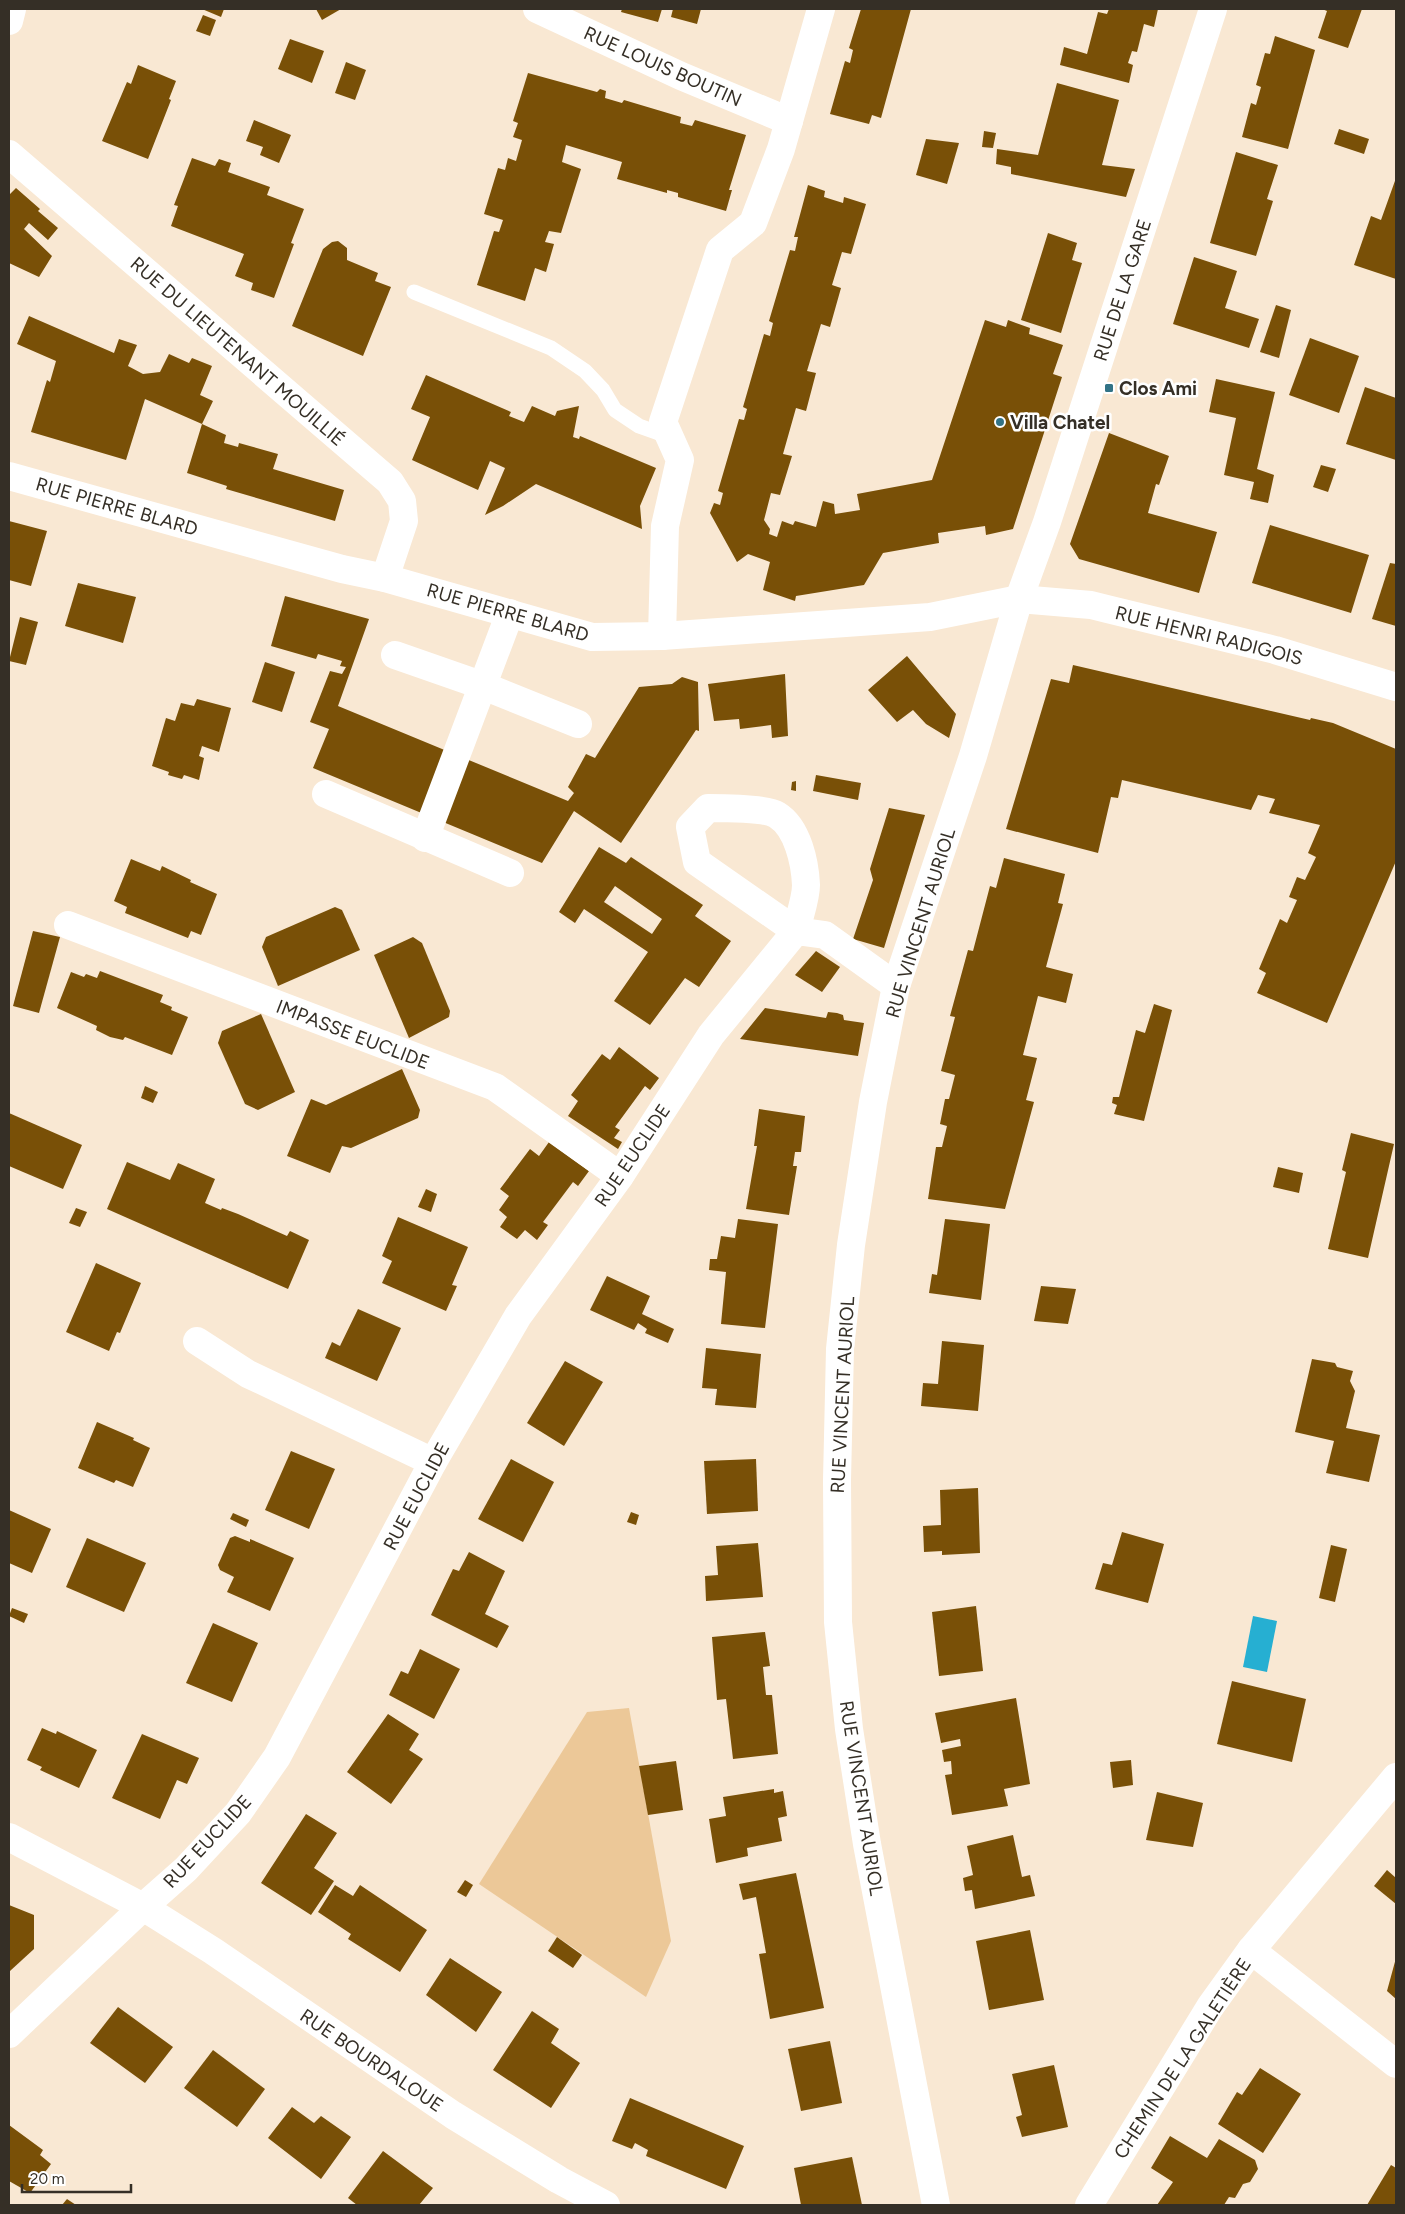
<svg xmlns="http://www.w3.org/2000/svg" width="1405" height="2214" viewBox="0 0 1405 2214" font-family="Figtree,sans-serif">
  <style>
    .green { fill: #ecc898 }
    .water { fill: #26afd2 }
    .building { fill: #795007; fill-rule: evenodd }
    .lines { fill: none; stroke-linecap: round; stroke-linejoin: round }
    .service { stroke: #fff; stroke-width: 15 }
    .minor { stroke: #fff; stroke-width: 28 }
    .tertiary { stroke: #fff; stroke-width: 28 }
    .poi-dot { fill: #327386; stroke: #fff; stroke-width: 2 }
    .labels { text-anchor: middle; stroke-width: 5; stroke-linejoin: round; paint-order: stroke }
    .street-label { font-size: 19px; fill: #352f26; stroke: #fff }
    .poi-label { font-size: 19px; font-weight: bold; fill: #352f26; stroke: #fff; text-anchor: start }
  </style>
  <rect width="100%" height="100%" fill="#f9e8d3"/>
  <polygon class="green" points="629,1708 671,1941 646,1997 479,1884 587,1712"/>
  <polygon class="water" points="1253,1616 1277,1621 1267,1672 1243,1667"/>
  <g class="building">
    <polygon points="202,9 224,9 221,17"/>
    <polygon points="316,9 341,9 322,20"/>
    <polygon points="622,9 662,9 658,22 621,12"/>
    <polygon points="673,9 701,9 697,24 671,17"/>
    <polygon points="861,9 911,9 881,118 872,115 869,124 830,114 845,61 850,63 853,50 849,48"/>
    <polygon points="1109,9 1158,9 1154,27 1144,24 1137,52 1132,51 1128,63 1133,65 1129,83 1060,65 1064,47 1087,54 1098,12 1107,14"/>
    <polygon points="1322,9 1362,9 1348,48 1318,38 1327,11"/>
    <polygon points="203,15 216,20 210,36 196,31"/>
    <polygon points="1275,36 1315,50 1288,149 1242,137 1251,103 1256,105 1261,87 1256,85 1265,53 1270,54"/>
    <polygon points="290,39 324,51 312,83 278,69"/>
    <polygon points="346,62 366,70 355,100 335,93"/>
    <polygon points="138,65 176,81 169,99 171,100 148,159 102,141 127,82 131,84"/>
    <polygon points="528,73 597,92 600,89 606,91 605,98 622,103 624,100 681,117 680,123 692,126 695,120 746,135 729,190 732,190 726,211 678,197 678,193 667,190 667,193 617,179 622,162 566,145 562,162 581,169 561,233 549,231 545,242 554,244 546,272 535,268 525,301 477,285 494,231 499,232 503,220 484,214 498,168 505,170 508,158 516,161 522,140 513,137 518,123 513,121"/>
    <polygon points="1057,83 1119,100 1102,165 1135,169 1126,197 1011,174 1011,167 996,164 997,149 1038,155"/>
    <polygon points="254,120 291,135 279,163 260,155 263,147 246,141"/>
    <polygon points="1339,129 1369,139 1364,154 1334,144"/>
    <polygon points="984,131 996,133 993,148 982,147"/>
    <polygon points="926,139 959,143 947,184 916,175"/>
    <polygon points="1236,152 1278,165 1267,199 1273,201 1256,256 1210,243"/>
    <polygon points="192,158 215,166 219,159 231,163 228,172 270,187 267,195 304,209 291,243 294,244 274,298 251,290 253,283 235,276 244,254 171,226 178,206 174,205"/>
    <polygon points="1396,178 1396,279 1354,265 1371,216 1381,220"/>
    <polygon points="808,185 825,191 824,197 843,203 844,197 866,204 851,254 842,252 832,285 841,288 830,327 821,324 807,371 816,373 806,411 796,408 783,454 792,456 780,495 771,493 764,520 770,529 769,534 777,537 782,521 793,525 795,521 816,527 823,501 834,504 835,514 860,510 857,494 932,480 985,320 1006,327 1008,320 1030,328 1029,334 1063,345 1053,374 1062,377 1013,529 986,535 985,526 938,533 939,543 883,553 864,585 796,596 795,601 763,590 770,562 748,554 737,562 710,513 714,503 720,505 723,493 718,491 739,419 744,420 747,409 743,407 764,334 770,336 773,323 769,321 790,250 795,251 798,237 794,237"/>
    <polygon points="16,188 40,209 38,211 58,228 48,240 29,223 24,229 52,256 39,277 9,263 9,195"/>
    <polygon points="1048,233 1077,243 1072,260 1082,263 1061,333 1021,320"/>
    <polygon points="338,241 347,248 347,260 378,273 375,281 391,287 363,356 292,326 323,249 332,242"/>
    <polygon points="1194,257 1237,271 1225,308 1259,319 1249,348 1173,324"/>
    <polygon points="1276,305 1291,310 1279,358 1260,352"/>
    <polygon points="29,316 114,353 119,339 137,345 128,366 143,374 160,372 169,354 189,363 192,358 212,366 200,395 213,401 202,424 226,435 224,443 238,447 239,443 278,454 273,469 344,490 335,521 226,489 227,486 187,473 202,424 145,399 126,460 31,432 47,380 50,382 56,361 17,344"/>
    <polygon points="1310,338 1359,356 1339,413 1289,395"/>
    <polygon points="426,375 511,412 509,416 524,422 532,406 555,416 557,411 579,406 573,437 579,439 580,436 656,468 640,506 642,529 536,484 503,506 485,515 505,468 490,461 478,490 412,460 430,417 411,409"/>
    <polygon points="1216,379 1275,392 1257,469 1274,475 1268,503 1250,499 1254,482 1224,475 1236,418 1209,412"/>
    <polygon points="1365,387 1396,398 1396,460 1346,444"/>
    <polygon points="1109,433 1169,456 1159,485 1156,484 1148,513 1217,532 1199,593 1079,559 1070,544"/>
    <polygon points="1321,465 1336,469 1328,492 1313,487"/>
    <polygon points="9,521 47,531 31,586 9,580"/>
    <polygon points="1270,525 1369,555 1351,613 1252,583"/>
    <polygon points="1390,563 1396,564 1396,626 1372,619"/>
    <polygon points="78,583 136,597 123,643 65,626"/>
    <polygon points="285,596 369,619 338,706 568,801 574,793 568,787 586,754 595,758 639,687 672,684 682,677 698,682 699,731 696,730 621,843 574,811 542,863 313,768 329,729 310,722 330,671 342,674 346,667 340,666 342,661 318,654 316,659 271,646"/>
    <polygon points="20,617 38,622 26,665 9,661"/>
    <polygon points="907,656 956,714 949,738 926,724 913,710 897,722 868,690"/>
    <polygon points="265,662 295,672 282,712 252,702"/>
    <polygon points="1073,665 1310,720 1311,718 1333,723 1396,749 1396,861 1327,1023 1257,993 1266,973 1259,969 1280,919 1287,923 1297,900 1289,897 1297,877 1305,880 1316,857 1308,853 1320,825 1269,813 1275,799 1258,795 1251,810 1122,780 1118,798 1111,797 1098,853 1006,829 1051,679 1069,683"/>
    <polygon points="785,674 788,736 772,738 771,725 740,729 739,719 714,721 708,684"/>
    <polygon points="197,699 231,708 219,752 202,746 199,756 204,758 199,780 184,775 182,779 168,775 169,772 152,766 166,718 175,721 181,703 194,706"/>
    <polygon points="816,775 861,783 858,800 813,791"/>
    <polygon points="796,781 796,791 791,790 792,782"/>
    <polygon points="889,808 925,815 884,948 853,939 873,880 870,869"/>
    <path d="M 599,847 L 626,863 L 631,857 L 703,905 L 695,916 L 731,941 L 699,987 L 685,978 L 650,1025 L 614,1001 L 648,952 L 584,909 L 575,923 L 559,912 ZM 615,886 L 662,919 L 652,934 L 604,902 Z"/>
    <polygon points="1004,858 1065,874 1058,903 1063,904 1046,967 1073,974 1066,1003 1038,996 1023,1055 1037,1058 1026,1100 1034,1102 1005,1209 928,1199 936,1147 942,1147 947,1126 940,1124 945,1099 949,1099 955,1075 941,1071 955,1017 950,1016 968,950 973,951 990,886 996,888"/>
    <polygon points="131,859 160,871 162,866 191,880 190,882 217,894 201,935 191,931 188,938 125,913 127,907 114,901"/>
    <polygon points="335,907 342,910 360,950 278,986 262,947 266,937"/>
    <polygon points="33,931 60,937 39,1013 13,1006"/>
    <polygon points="413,937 422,943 450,1011 449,1017 409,1038 374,955"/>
    <polygon points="816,951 840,967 822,992 795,975"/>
    <polygon points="100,971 163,995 160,1002 172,1007 171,1010 188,1017 172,1055 125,1037 123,1040 110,1037 96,1030 97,1026 57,1008 71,972 84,977 86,974 97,978"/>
    <polygon points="1154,1004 1172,1010 1144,1121 1114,1114 1117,1105 1112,1103 1113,1097 1119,1097 1136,1030 1145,1033"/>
    <polygon points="765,1008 826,1018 828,1012 837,1013 843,1015 844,1020 864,1023 858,1056 740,1039"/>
    <polygon points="261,1014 295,1092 258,1110 245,1104 218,1043 222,1031"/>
    <polygon points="619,1047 659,1078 650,1090 645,1086 615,1127 620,1130 614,1138 622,1142 618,1149 568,1116 578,1101 571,1095 602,1054 610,1060"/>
    <polygon points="402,1069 420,1110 418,1118 351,1148 342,1146 330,1173 287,1156 311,1099 326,1105"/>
    <polygon points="145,1086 158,1092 153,1103 141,1098"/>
    <polygon points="759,1109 805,1116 801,1152 795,1152 793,1166 797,1166 789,1215 746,1209 757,1146 754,1146"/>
    <polygon points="9,1113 82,1145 63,1189 9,1166"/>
    <polygon points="1351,1133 1394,1144 1368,1258 1328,1249 1346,1172 1342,1170"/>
    <polygon points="549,1142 589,1171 578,1186 573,1182 543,1222 548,1225 537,1240 525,1230 517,1239 500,1227 507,1217 499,1210 509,1196 500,1189 530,1149 539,1156"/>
    <polygon points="127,1162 170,1180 178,1163 215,1179 205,1203 221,1210 222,1208 238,1214 287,1236 290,1231 309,1240 288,1289 107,1209"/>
    <polygon points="1278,1167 1303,1173 1299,1193 1273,1187"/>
    <polygon points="426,1189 437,1194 431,1212 418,1207"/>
    <polygon points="76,1208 87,1212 80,1227 69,1223"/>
    <polygon points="398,1217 468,1247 452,1285 457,1286 446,1311 382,1283 392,1261 382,1256"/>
    <polygon points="738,1219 778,1224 765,1328 721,1324 726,1272 709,1270 710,1259 717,1259 721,1236 735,1238"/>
    <polygon points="945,1219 990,1224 981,1300 929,1293 932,1274 937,1275"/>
    <polygon points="96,1263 141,1283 120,1333 117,1332 109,1351 66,1332"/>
    <polygon points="607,1276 650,1296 642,1314 674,1329 668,1343 645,1333 647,1329 638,1323 634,1330 590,1310"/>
    <polygon points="1041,1286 1076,1289 1068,1324 1034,1321"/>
    <polygon points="358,1309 401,1328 377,1381 325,1358 332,1342 340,1346"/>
    <polygon points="942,1341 984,1345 978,1411 921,1406 923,1383 938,1384"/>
    <polygon points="706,1348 761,1354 756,1408 715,1405 717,1389 702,1388"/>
    <polygon points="1312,1359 1335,1363 1337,1367 1353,1371 1350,1381 1355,1391 1346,1428 1380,1435 1369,1482 1326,1473 1334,1441 1295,1432"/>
    <polygon points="565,1361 603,1382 564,1446 527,1423"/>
    <polygon points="97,1422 134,1438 133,1440 150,1448 133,1487 116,1480 114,1483 78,1468"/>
    <polygon points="291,1451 335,1469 309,1529 265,1510"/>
    <polygon points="511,1459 554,1482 523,1542 478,1519"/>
    <polygon points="756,1459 758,1511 707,1514 704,1461"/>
    <polygon points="978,1488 980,1553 942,1555 942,1551 924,1552 923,1526 941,1525 940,1490"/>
    <polygon points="9,1510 51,1529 32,1573 9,1563"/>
    <polygon points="631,1512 639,1515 636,1525 627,1522"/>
    <polygon points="233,1513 249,1520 246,1527 230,1519"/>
    <polygon points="1122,1532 1164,1544 1148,1603 1095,1589 1103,1563 1112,1565"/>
    <polygon points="235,1536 250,1542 250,1539 294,1558 270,1611 227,1592 234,1577 220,1570 218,1565 230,1538"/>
    <polygon points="87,1538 146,1563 124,1612 66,1587"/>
    <polygon points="758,1543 763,1597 706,1601 705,1576 718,1575 716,1546"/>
    <polygon points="1331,1545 1347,1549 1335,1602 1319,1598"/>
    <polygon points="469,1552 505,1571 485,1614 509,1626 497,1648 431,1615 453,1569 459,1571"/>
    <polygon points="976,1606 983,1671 939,1676 932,1612"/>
    <polygon points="12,1608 28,1614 24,1623 9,1616"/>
    <polygon points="213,1623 258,1643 232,1702 186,1683"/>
    <polygon points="765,1632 770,1666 763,1667 766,1695 772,1695 778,1754 733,1759 726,1699 717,1700 712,1637"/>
    <polygon points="420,1649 460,1669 434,1719 389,1695 401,1671 408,1674"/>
    <polygon points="1232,1681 1306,1699 1292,1762 1217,1744"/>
    <polygon points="1016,1698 1030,1784 1004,1789 1008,1806 952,1815 945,1775 952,1774 951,1761 944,1762 942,1750 961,1746 960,1739 941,1743 935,1713"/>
    <polygon points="388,1714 419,1734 409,1750 423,1759 391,1804 347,1772"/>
    <polygon points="42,1728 56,1734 57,1731 97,1750 79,1788 40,1770 42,1767 27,1760"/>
    <polygon points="142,1734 199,1758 187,1784 177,1780 160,1819 112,1798"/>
    <polygon points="1131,1760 1133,1785 1113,1788 1110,1762"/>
    <polygon points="676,1761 683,1810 648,1815 639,1766"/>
    <polygon points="774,1789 774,1793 783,1791 787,1816 778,1818 782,1841 747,1848 748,1856 716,1863 709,1819 726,1816 723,1797"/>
    <polygon points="1157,1792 1203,1803 1193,1847 1146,1840"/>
    <polygon points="306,1814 337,1833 314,1868 334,1881 311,1915 261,1883"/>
    <polygon points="1013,1835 1022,1877 1030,1875 1035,1896 975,1909 972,1890 965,1891 963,1878 973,1875 967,1846"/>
    <polygon points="1387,1870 1396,1878 1396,1904 1374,1886"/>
    <polygon points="796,1873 824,2008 770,2019 759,1954 766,1953 756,1897 743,1900 739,1884"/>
    <polygon points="465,1880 473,1885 466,1897 457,1892"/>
    <polygon points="335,1885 353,1896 360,1885 427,1930 400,1972 348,1939 351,1934 318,1912"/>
    <polygon points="9,1905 34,1915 34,1949 10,1971"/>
    <polygon points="1030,1930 1044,2000 989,2010 976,1941"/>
    <polygon points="557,1937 582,1955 573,1968 548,1951"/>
    <polygon points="450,1958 502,1992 476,2032 426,1995"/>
    <polygon points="1396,1958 1396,1999 1387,1991"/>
    <polygon points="118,2007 173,2047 145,2083 90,2043"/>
    <polygon points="532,2011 559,2029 551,2043 580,2063 551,2108 493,2070"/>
    <polygon points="830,2041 842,2103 801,2111 788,2049"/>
    <polygon points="213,2050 265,2089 237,2127 184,2088"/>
    <polygon points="1054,2065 1068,2127 1022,2137 1016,2117 1022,2115 1012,2074"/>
    <polygon points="1260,2068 1301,2094 1263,2153 1218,2124 1237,2092 1242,2095"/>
    <polygon points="630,2098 744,2146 726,2189 646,2156 648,2150 635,2143 632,2149 612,2141"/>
    <polygon points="292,2107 314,2123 321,2116 351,2137 321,2179 268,2138"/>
    <polygon points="9,2125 43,2150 40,2155 51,2164 30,2193 9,2181"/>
    <polygon points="1170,2136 1207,2158 1219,2139 1255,2160 1258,2169 1250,2182 1243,2184 1235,2198 1229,2197 1224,2205 1157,2205 1173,2182 1151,2168"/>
    <polygon points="383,2151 433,2188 419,2205 357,2205 348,2198"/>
    <polygon points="852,2157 862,2205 801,2205 794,2168"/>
    <polygon points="1391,2165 1396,2168 1396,2205 1367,2205"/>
    <polygon points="67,2199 76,2205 62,2205"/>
  </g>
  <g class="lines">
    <polyline class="service" points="414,292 551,348 585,371 603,390 615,410 639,426 670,437"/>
    <g class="minor">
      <polyline points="537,9 681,76 789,121"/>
      <polyline points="9,21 12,9"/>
      <polyline points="9,154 390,482 402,501 404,521 385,578"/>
      <polyline points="662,636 665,526 680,460 663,422 720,250 753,223 781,149 821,9"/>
      <polyline points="395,655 481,685 578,724"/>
      <polyline points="326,794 510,873"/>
      <path d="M 708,808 C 722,808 766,808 777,815 C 798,828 805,863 806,885 C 806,899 799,917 796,931 L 697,862 L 690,827 Z"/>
      <polyline points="425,838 510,613"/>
      <polyline points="68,925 495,1087 620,1176"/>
      <polyline points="197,1341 248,1374 433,1462"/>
      <polyline points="9,1837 143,1907 213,1951 453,2115 559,2180 606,2205"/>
      <polyline points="1251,1950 1396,2064"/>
      <polyline points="9,2034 143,1907 186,1869 238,1813 277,1757 433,1462 518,1316 620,1176 711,1035 796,931 825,935 896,986"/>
      <polyline points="1089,2205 1210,2007 1251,1950 1396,1777"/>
    </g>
    <g class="tertiary">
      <polyline points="9,476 342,569 385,578 592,637 662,636 930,617 1019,599 1091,605 1107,609 1275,650 1396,687"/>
      <polyline points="936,2205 867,1844 849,1729 838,1622 837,1480 840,1349 851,1245 873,1102 896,986 973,756 1019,599 1047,522 1213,9"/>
    </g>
  </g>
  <g class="poi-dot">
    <rect x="1104" y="383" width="10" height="10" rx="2.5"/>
    <circle cx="1000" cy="422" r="5"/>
  </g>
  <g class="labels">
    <g class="street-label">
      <text transform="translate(663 66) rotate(24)" y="7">RUE LOUIS BOUTIN</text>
      <text transform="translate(1122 290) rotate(-72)" y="7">RUE DE LA GARE</text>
      <text transform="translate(238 351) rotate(41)" y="7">RUE DU LIEUTENANT MOUILLIÉ</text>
      <text transform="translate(117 506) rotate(16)" y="7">RUE PIERRE BLARD</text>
      <text transform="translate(508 612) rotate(16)" y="7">RUE PIERRE BLARD</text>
      <text transform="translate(1209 635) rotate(14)" y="7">RUE HENRI RADIGOIS</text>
      <text transform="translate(920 923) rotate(-73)" y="7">RUE VINCENT AURIOL</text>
      <text transform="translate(353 1034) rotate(21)" y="7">IMPASSE EUCLIDE</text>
      <text transform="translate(632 1155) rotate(-56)" y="7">RUE EUCLIDE</text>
      <text transform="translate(842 1395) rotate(-87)" y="7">RUE VINCENT AURIOL</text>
      <text transform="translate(416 1496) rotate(-62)" y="7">RUE EUCLIDE</text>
      <text transform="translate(862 1798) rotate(81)" y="7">RUE VINCENT AURIOL</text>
      <text transform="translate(207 1841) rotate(-47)" y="7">RUE EUCLIDE</text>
      <text transform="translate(1182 2058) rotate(-57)" y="7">CHEMIN DE LA GALETIÈRE</text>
      <text transform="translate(372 2060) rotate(34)" y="7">RUE BOURDALOUE</text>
    </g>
    <g class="poi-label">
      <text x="1119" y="395">Clos Ami</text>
      <text x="1010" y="429">Villa Chatel</text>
    </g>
  </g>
  <rect width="1405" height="2214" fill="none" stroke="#352f26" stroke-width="20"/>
  <path d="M22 2184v8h109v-8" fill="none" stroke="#352f26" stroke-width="2.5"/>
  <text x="30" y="2184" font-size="15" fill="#352f26" stroke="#ffffff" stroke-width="4" paint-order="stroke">20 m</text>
</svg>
